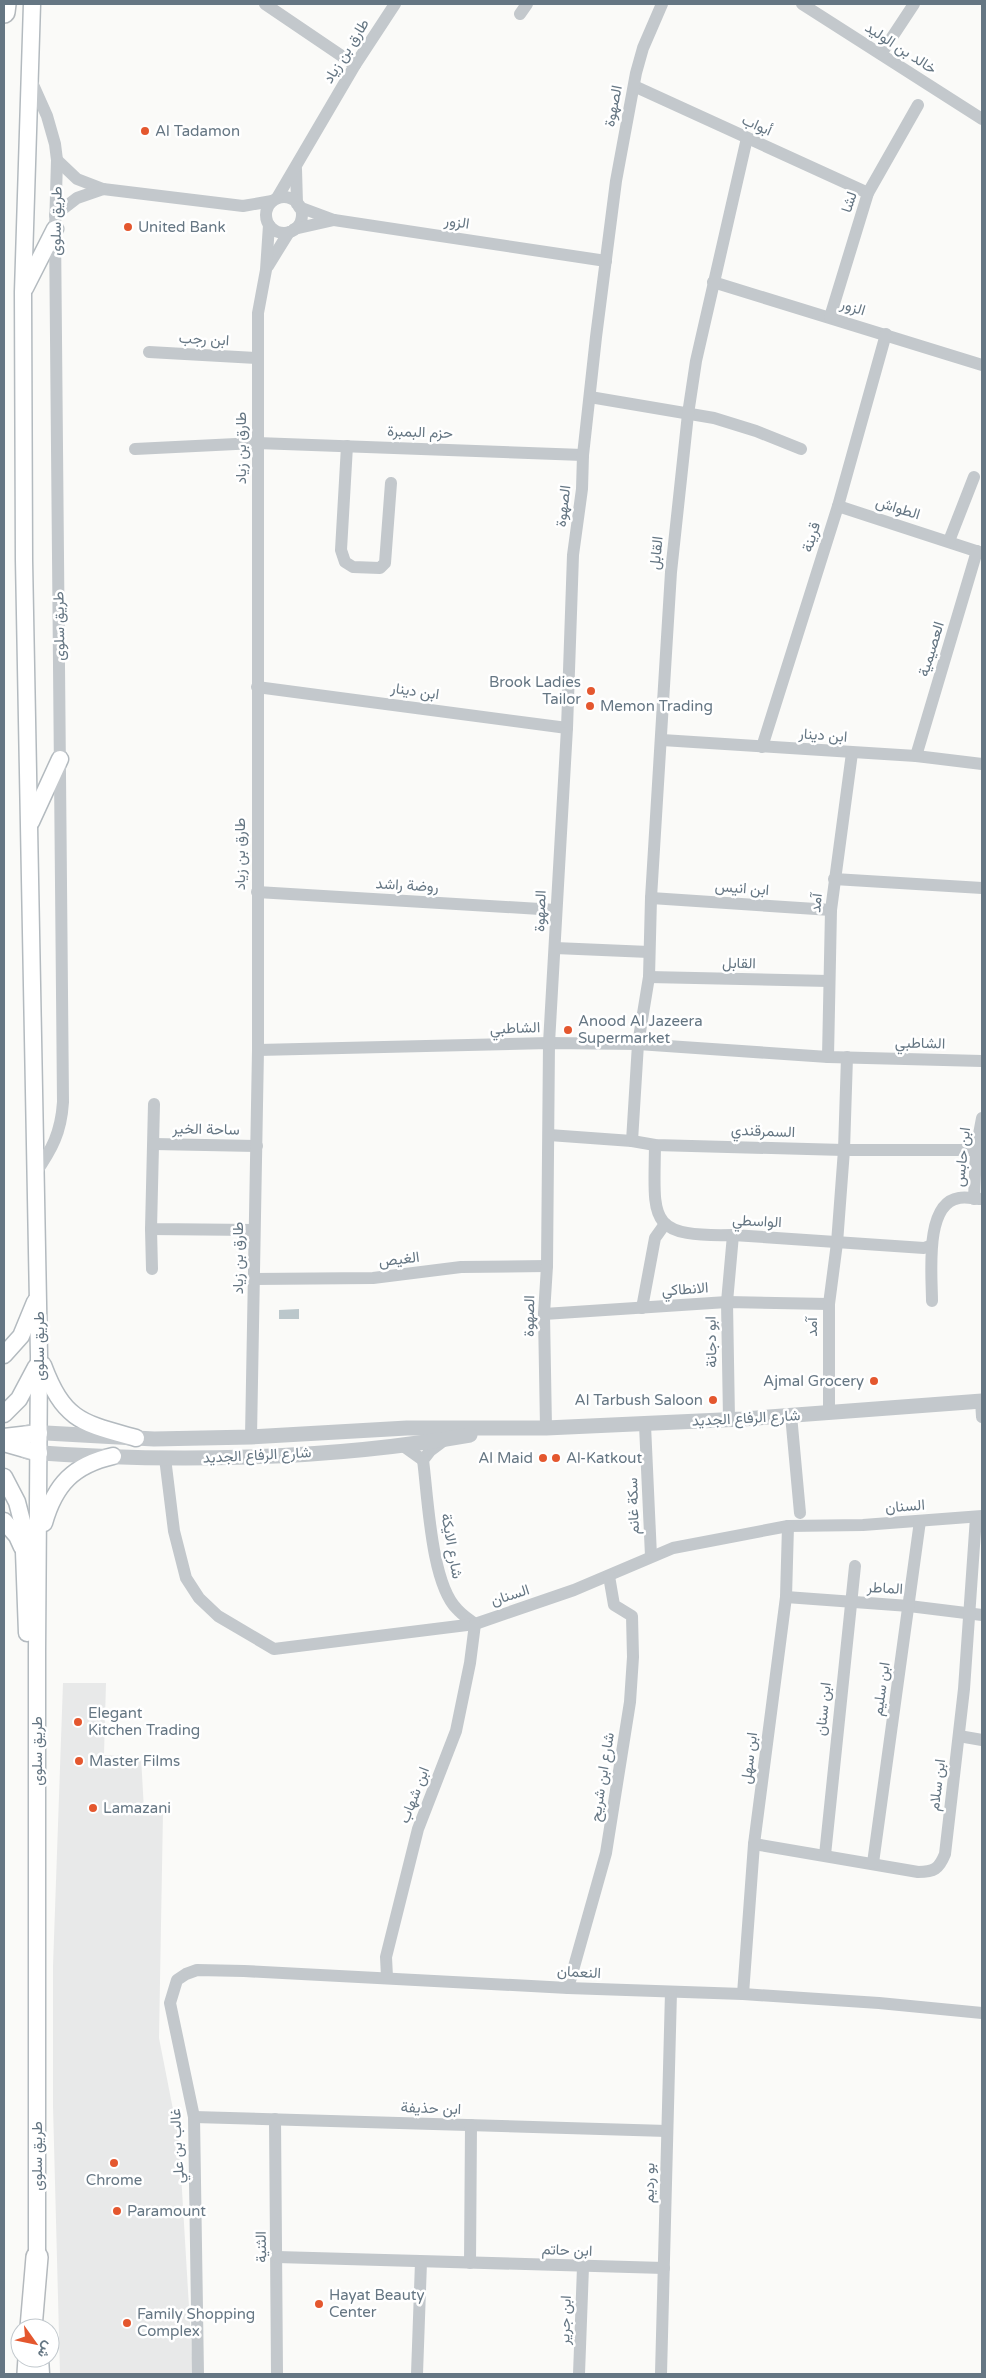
<svg xmlns="http://www.w3.org/2000/svg" width="986" height="2378" viewBox="0 0 986 2378" font-family="'Varela Round',Vazirmatn,sans-serif">
  <style>
    .built { fill: #e8e9e9 }
    .water { fill: #bbc7cb }
    .lines { fill: none; stroke-linecap: round; stroke-linejoin: round }
    .secondary-casing { stroke: #b3babf; stroke-width: 19 }
    .motorway-casing { stroke: #b4b9bd; stroke-width: 24 }
    .minor { stroke: #c3c8cc; stroke-width: 12 }
    .tertiary { stroke: #c3c8cc; stroke-width: 15 }
    .secondary { stroke: #fff; stroke-width: 16 }
    .motorway { stroke: #fff; stroke-width: 21 }
    .poi-dot { fill: #e4572e; stroke: #fff; stroke-width: 2 }
    .labels { text-anchor: middle; stroke-width: 5; stroke-linejoin: round; paint-order: stroke }
    .street-label { font-size: 15px; fill: #657683; stroke: #fff }
    .poi-label { font-size: 15px; fill: #657683; stroke: #fff; text-anchor: start }
  </style>
  <rect width="100%" height="100%" fill="#fafaf8"/>
  <polygon class="built" points="63,1683 106,1683 104,1755 141,1757 144,1810 163,1812 159,2038 179,2140 193,2374 60,2374 53,2106 53,1966"/>
  <polygon class="water" points="299,1309 299,1319 279,1319 279,1310"/>
  <g class="lines">
    <g class="secondary-casing">
      <g id="secondary">
        <polyline points="32,4 23,292 24,560 39,1356 37,1652 37,2268"/>
        <polyline points="25,288 55,229"/>
        <polyline points="31,822 60,759"/>
        <polyline points="4,1355 21,1336 35,1302"/>
        <path d="M 43,1365 C 64,1421 82,1423 136,1438"/>
        <polyline points="4,1414 19,1399 36,1367"/>
        <polyline points="4,1437 39,1433"/>
        <polyline points="4,1443 39,1453"/>
        <polyline points="4,1477 17,1502 23,1525 27,1633"/>
        <polyline points="4,1521 17,1536 22,1547"/>
        <path d="M 44,1523 C 55,1484 74,1465 113,1456"/>
        <polyline points="40,2358 41,2374"/>
      </g>
    </g>
    <g class="motorway-casing">
      <g id="motorway">
        <polyline points="4,12 5,4"/>
        <polyline points="31,2328 37,2257"/>
        <polyline points="28,2374 29,2358"/>
      </g>
    </g>
    <g class="minor">
      <polyline points="265,4 355,65"/>
      <polyline points="802,4 982,119"/>
      <polyline points="520,14 527,4"/>
      <polyline points="881,54 914,4"/>
      <path d="M 30,78 L 47,116 L 55,144 L 57,160 L 55,229 L 63,1102 C 61,1133 52,1149 35,1174"/>
      <polyline points="634,86 868,193"/>
      <polyline points="57,160 77,179 103,189 243,206 272,201"/>
      <polyline points="296,169 297,204"/>
      <circle cx="284" cy="215" r="18"/>
      <polyline points="277,198 355,65 395,4"/>
      <polyline points="299,207 334,220 606,261"/>
      <polyline points="55,215 77,198 103,189"/>
      <polyline points="294,229 334,220"/>
      <polyline points="268,266 289,232"/>
      <polyline points="713,282 982,365"/>
      <polyline points="830,317 868,193 918,105"/>
      <polyline points="149,352 258,358"/>
      <polyline points="590,397 714,418 756,431 801,449"/>
      <polyline points="347,446 341,550 345,562 353,567 380,568 385,563 391,483"/>
      <polyline points="135,449 257,443 583,455"/>
      <polyline points="838,506 982,553"/>
      <polyline points="949,541 974,477"/>
      <polyline points="257,687 567,728"/>
      <polyline points="662,740 916,756 982,764"/>
      <polyline points="762,747 838,506 886,334"/>
      <polyline points="916,756 977,551"/>
      <polyline points="834,879 982,888"/>
      <polyline points="257,892 556,910"/>
      <polyline points="651,898 831,910"/>
      <polyline points="555,948 649,952"/>
      <polyline points="649,977 829,981"/>
      <polyline points="258,1050 549,1043 638,1044 828,1057 982,1061"/>
      <polyline points="828,1057 831,910 852,753"/>
      <polyline points="154,1104 151,1229 254,1230"/>
      <polyline points="549,1135 632,1141 655,1145 844,1150 976,1150"/>
      <polyline points="632,1141 638,1044 649,977 651,898 671,572 688,414 696,361 747,138"/>
      <polyline points="154,1144 257,1146"/>
      <path d="M 655,1145 C 654,1221 647,1237 733,1235 L 924,1248 L 932,1245"/>
      <polyline points="974,1199 976,1150 982,1118"/>
      <polyline points="151,1229 152,1269"/>
      <polyline points="254,1279 373,1278 461,1267 547,1266"/>
      <path d="M 932,1301 C 932,1276 924,1203 959,1198 C 966,1196 975,1199 982,1199"/>
      <polyline points="642,1308 655,1238 665,1224"/>
      <polyline points="544,1314 727,1302 829,1304"/>
      <polyline points="981,1401 982,1417"/>
      <polyline points="829,1413 829,1304 837,1243 844,1150 847,1057"/>
      <polyline points="791,1415 800,1513"/>
      <polyline points="729,1419 727,1302 733,1235"/>
      <polyline points="645,1425 651,1556"/>
      <polyline points="546,1428 544,1314 547,1266 549,1043 567,728 573,555 582,489 583,455 596,337 616,181 636,73 643,48 662,4"/>
      <polyline points="251,1437 258,1050 258,313 266,270 269,225"/>
      <path d="M 446,1439 L 430,1451 L 423,1460 C 428,1498 431,1583 457,1609 C 462,1615 469,1619 475,1624"/>
      <polyline points="402,1445 423,1460"/>
      <polyline points="165,1458 174,1531 186,1578 199,1598 218,1616 274,1649 475,1624 574,1590 673,1548 788,1526 863,1525 982,1516"/>
      <polyline points="786,1597 909,1606 982,1615"/>
      <polyline points="959,1736 982,1740"/>
      <path d="M 754,1844 L 918,1872 C 934,1872 939,1869 945,1854 L 964,1689 L 976,1517"/>
      <polyline points="825,1855 855,1566"/>
      <polyline points="873,1863 920,1521"/>
      <polyline points="387,1977 386,1957 418,1829 456,1731 470,1663 475,1624"/>
      <polyline points="568,1988 606,1853 630,1702 633,1657 632,1616 614,1605 609,1576"/>
      <polyline points="743,1994 754,1844 786,1597 788,1526"/>
      <polyline points="194,2117 667,2131"/>
      <polyline points="275,2119 277,2374"/>
      <polyline points="277,2257 664,2268"/>
      <polyline points="470,2263 471,2125"/>
      <polyline points="198,2374 194,2117 170,2003 177,1980 186,1974 197,1970 244,1971 568,1988 743,1994 879,2003 982,2013"/>
      <polyline points="417,2374 421,2262"/>
      <polyline points="579,2374 583,2267"/>
      <polyline points="661,2374 671,1992"/>
    </g>
    <g class="tertiary">
      <polyline points="28,1432 154,1439 251,1437 407,1428 546,1428 743,1419 982,1401"/>
      <path d="M 27,1452 C 171,1463 328,1460 470,1435"/>
    </g>
    <use href="#secondary" class="secondary"/>
    <use href="#motorway" class="motorway"/>
  </g>
  <g class="poi-dot">
    <circle cx="145" cy="131" r="5"/>
    <circle cx="128" cy="227" r="5"/>
    <circle cx="591" cy="691" r="5"/>
    <circle cx="590" cy="706" r="5"/>
    <circle cx="568" cy="1030" r="5"/>
    <circle cx="874" cy="1381" r="5"/>
    <circle cx="713" cy="1400" r="5"/>
    <circle cx="543" cy="1458" r="5"/>
    <circle cx="556" cy="1458" r="5"/>
    <circle cx="78" cy="1722" r="5"/>
    <circle cx="79" cy="1761" r="5"/>
    <circle cx="93" cy="1808" r="5"/>
    <circle cx="114" cy="2163" r="5"/>
    <circle cx="117" cy="2211" r="5"/>
    <circle cx="319" cy="2304" r="5"/>
    <circle cx="127" cy="2323" r="5"/>
  </g>
  <g class="labels">
    <g class="street-label">
      <text transform="translate(901 48) rotate(33)" y="5">خالد بن الوليد</text>
      <text transform="translate(346 51) rotate(-58)" y="5">طارق بن زياد</text>
      <text transform="translate(613 106) rotate(-79)" y="5">الصهوة</text>
      <text transform="translate(757 125) rotate(24)" y="5">أبواب</text>
      <text transform="translate(849 202) rotate(-72)" y="5">لشا</text>
      <text transform="translate(56 221) rotate(-89)" y="5">طريق سلوى</text>
      <text transform="translate(457 222) rotate(8)" y="5">الزور</text>
      <text transform="translate(853 307) rotate(17)" y="5">الزور</text>
      <text transform="translate(204 339) rotate(3)" y="5">ابن رجب</text>
      <text transform="translate(420 432) rotate(2)" y="5">حزم البمبرة</text>
      <text transform="translate(241 448) rotate(-90)" y="5">طارق بن زياد</text>
      <text transform="translate(563 506) rotate(-83)" y="5">الصهوة</text>
      <text transform="translate(898 508) rotate(17)" y="5">الطواش</text>
      <text transform="translate(811 537) rotate(-73)" y="5">قرينة</text>
      <text transform="translate(656 553) rotate(-84)" y="5">القابل</text>
      <text transform="translate(59 626) rotate(-91)" y="5">طريق سلوى</text>
      <text transform="translate(931 649) rotate(-73)" y="5">العصيمية</text>
      <text transform="translate(415 691) rotate(8)" y="5">ابن دينار</text>
      <text transform="translate(823 735) rotate(4)" y="5">ابن دينار</text>
      <text transform="translate(240 854) rotate(-90)" y="5">طارق بن زياد</text>
      <text transform="translate(407 885) rotate(3)" y="5">روضة راشد</text>
      <text transform="translate(742 888) rotate(4)" y="5">ابن انيس</text>
      <text transform="translate(816 903) rotate(-85)" y="5">آمد</text>
      <text transform="translate(540 911) rotate(-88)" y="5">الصهوة</text>
      <text transform="translate(739 963) rotate(1)" y="5">القابل</text>
      <text transform="translate(515 1028) rotate(-2)" y="5">الشاطبي</text>
      <text transform="translate(920 1043) rotate(1)" y="5">الشاطبي</text>
      <text transform="translate(206 1129) rotate(1)" y="5">ساحة الخير</text>
      <text transform="translate(763 1131) rotate(2)" y="5">السمرقندي</text>
      <text transform="translate(962 1157) rotate(-84)" y="5">ابن حابس</text>
      <text transform="translate(757 1221) rotate(3)" y="5">الواسطي</text>
      <text transform="translate(238 1258) rotate(-90)" y="5">طارق بن زياد</text>
      <text transform="translate(399 1259) rotate(-7)" y="5">الغيص</text>
      <text transform="translate(685 1289) rotate(-4)" y="5">الانطاكي</text>
      <text transform="translate(529 1316) rotate(-89)" y="5">الصهوة</text>
      <text transform="translate(812 1327) rotate(-90)" y="5">آمد</text>
      <text transform="translate(711 1342) rotate(-91)" y="5">ابو دجانة</text>
      <text transform="translate(39 1346) rotate(-90)" y="5">طريق سلوى</text>
      <text transform="translate(746 1418) rotate(-3)" y="5">شارع الرفاع الجديد</text>
      <text transform="translate(257 1455) rotate(-3)" y="5">شارع الرفاع الجديد</text>
      <text transform="translate(633 1506) rotate(-92)" y="5">سكة غانم</text>
      <text transform="translate(905 1506) rotate(-4)" y="5">السنان</text>
      <text transform="translate(452 1546) rotate(80)" y="5">شارع الايكة</text>
      <text transform="translate(885 1588) rotate(3)" y="5">الماطر</text>
      <text transform="translate(510 1595) rotate(-18)" y="5">السنان</text>
      <text transform="translate(881 1689) rotate(-82)" y="5">ابن سليم</text>
      <text transform="translate(823 1709) rotate(-84)" y="5">ابن سنان</text>
      <text transform="translate(37 1751) rotate(-90)" y="5">طريق سلوى</text>
      <text transform="translate(749 1758) rotate(-83)" y="5">ابن سهل</text>
      <text transform="translate(602 1777) rotate(-81)" y="5">شارع ابن شريح</text>
      <text transform="translate(937 1785) rotate(-83)" y="5">ابن سلام</text>
      <text transform="translate(414 1795) rotate(-69)" y="5">ابن شهاب</text>
      <text transform="translate(579 1972) rotate(3)" y="5">النعمان</text>
      <text transform="translate(431 2108) rotate(2)" y="5">ابن حذيفة</text>
      <text transform="translate(177 2146) rotate(-93)" y="5">غالب بن علي</text>
      <text transform="translate(37 2156) rotate(-90)" y="5">طريق سلوى</text>
      <text transform="translate(649 2183) rotate(-89)" y="5">بو رديم</text>
      <text transform="translate(261 2247) rotate(-91)" y="5">الثنية</text>
      <text transform="translate(567 2250) rotate(2)" y="5">ابن حاتم</text>
      <text transform="translate(565 2320) rotate(-88)" y="5">ابن جرير</text>
    </g>
    <g class="poi-label">
      <text x="155" y="136">Al Tadamon</text>
      <text x="138" y="232">United Bank</text>
      <text x="581" y="687" text-anchor="end">Brook Ladies<tspan x="581" dy="17">Tailor</tspan></text>
      <text x="600" y="711">Memon Trading</text>
      <text x="578" y="1026">Anood Al Jazeera<tspan x="578" dy="17">Supermarket</tspan></text>
      <text x="864" y="1386" text-anchor="end">Ajmal Grocery</text>
      <text x="703" y="1405" text-anchor="end">Al Tarbush Saloon</text>
      <text x="533" y="1463" text-anchor="end">Al Maid</text>
      <text x="566" y="1463">Al-Katkout</text>
      <text x="88" y="1718">Elegant<tspan x="88" dy="17">Kitchen Trading</tspan></text>
      <text x="89" y="1766">Master Films</text>
      <text x="103" y="1813">Lamazani</text>
      <text x="114" y="2185" text-anchor="middle">Chrome</text>
      <text x="127" y="2216">Paramount</text>
      <text x="329" y="2300">Hayat Beauty<tspan x="329" dy="17">Center</tspan></text>
      <text x="137" y="2319">Family Shopping<tspan x="137" dy="17">Complex</tspan></text>
    </g>
  </g>
  <rect width="986" height="2378" fill="none" stroke="#657683" stroke-width="10"/>
  <g transform="translate(35 2343) rotate(123)"><circle r="24" fill="#ffffff" stroke="#c1c8cd"/>
  <path d="M0-4L9 19L0 12L-9 19Z" fill="#e4572e"/>
  <text y="-8" font-size="14" font-weight="bold" text-anchor="middle" fill="#657683">ش</text>
  </g>
</svg>
